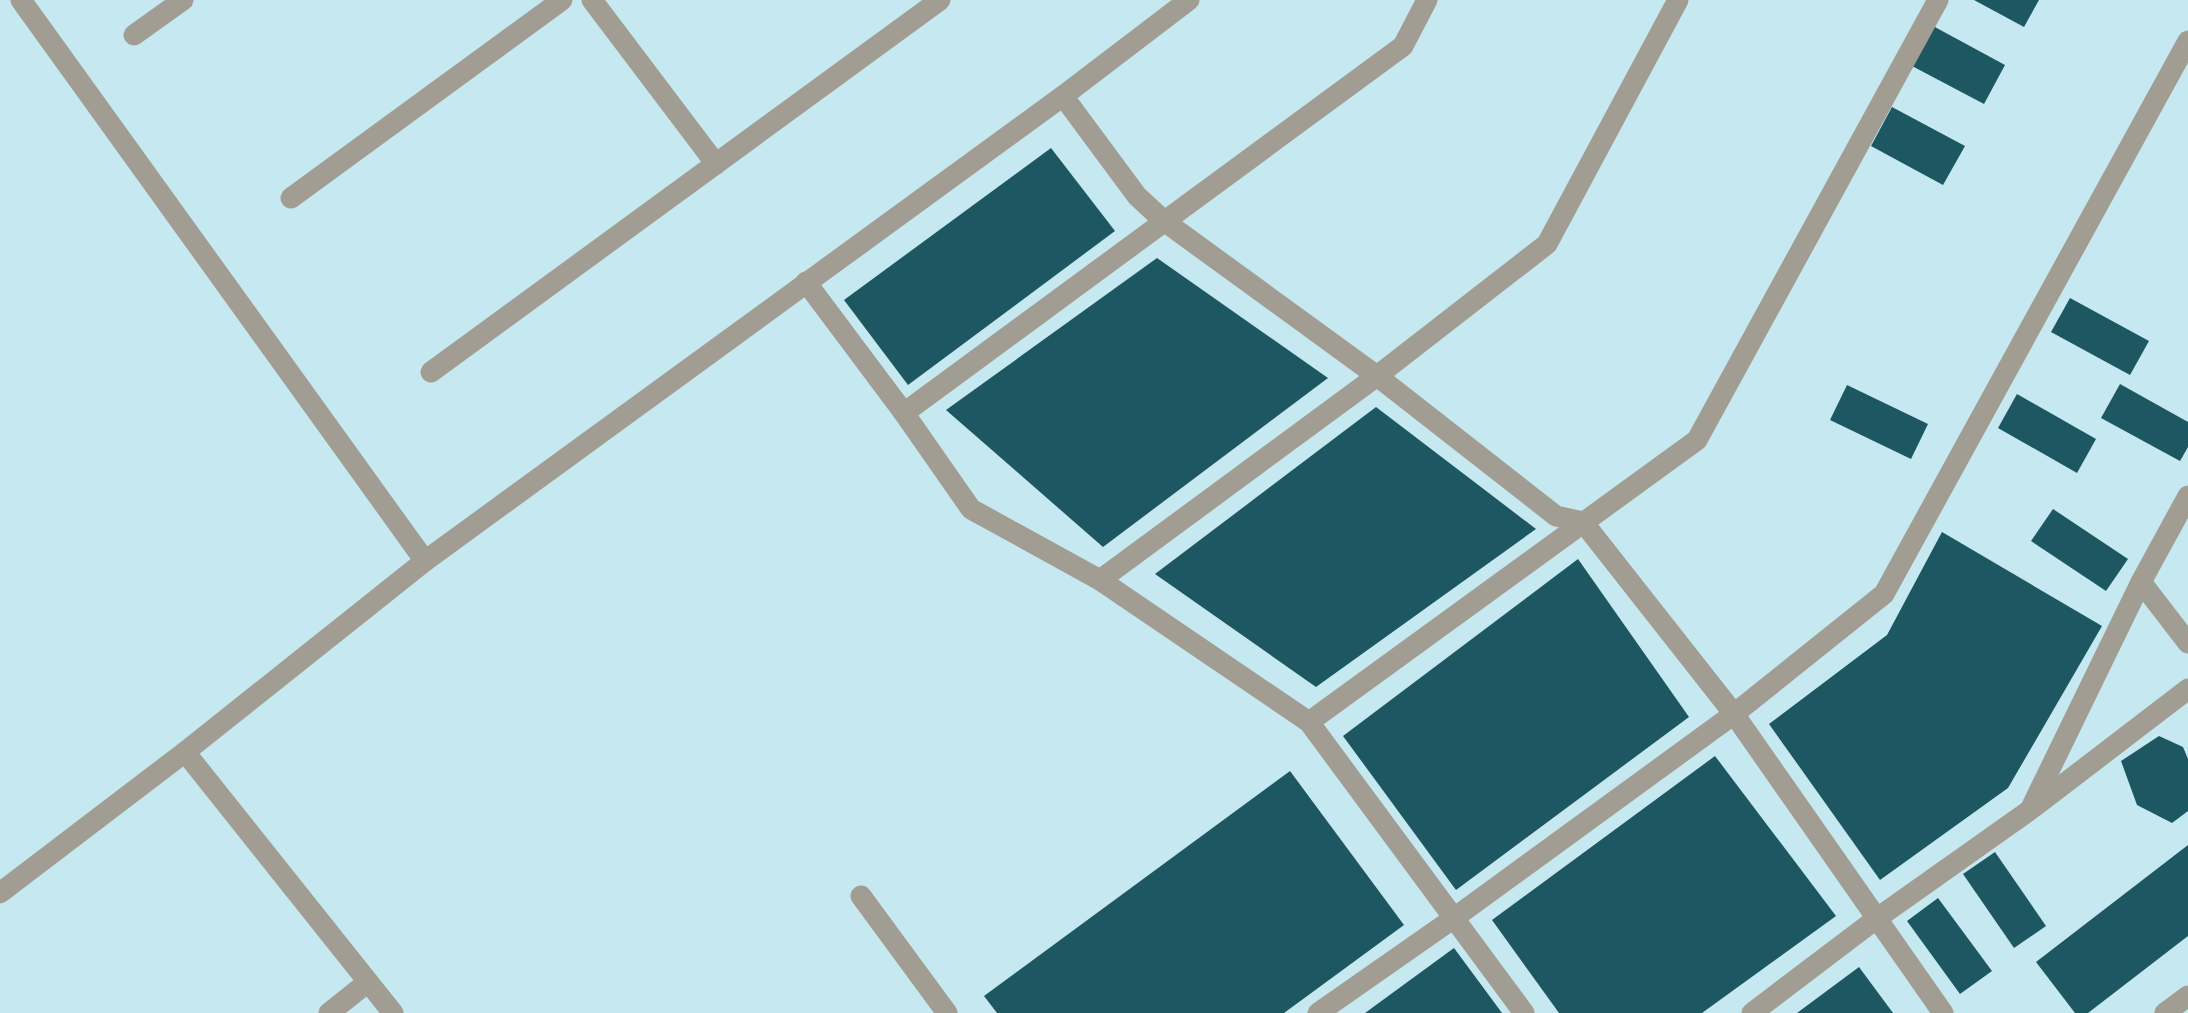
<svg xmlns="http://www.w3.org/2000/svg" width="2188" height="1013" viewBox="0 0 2188 1013" font-family="'Work Sans',sans-serif">
  <style>
    .building { fill: #1d5761 }
    .lines { fill: none; stroke-linecap: round; stroke-linejoin: round }
    .minor { stroke: #a29d92; stroke-width: 21 }
  </style>
  <rect width="100%" height="100%" fill="#c6e9f1"/>
  <g class="building">
    <polygon points="1974,0 2039,0 2024,27"/>
    <polygon points="1933,26 2005,65 1984,104 1912,66"/>
    <polygon points="1892,107 1965,146 1943,185 1871,146"/>
    <polygon points="1051,148 1115,231 908,385 844,300"/>
    <polygon points="1157,258 1328,378 1103,547 946,410"/>
    <polygon points="2070,298 2149,341 2130,375 2051,332"/>
    <polygon points="2120,384 2188,422 2188,447 2180,461 2101,418"/>
    <polygon points="1847,385 1928,424 1911,459 1830,420"/>
    <polygon points="2017,394 2096,439 2077,473 1998,428"/>
    <polygon points="1376,407 1536,529 1316,687 1155,574"/>
    <polygon points="2053,509 2128,559 2106,591 2031,541"/>
    <polygon points="1942,532 2102,626 2008,788 1880,880 1769,724 1887,635"/>
    <polygon points="1578,559 1689,717 1456,890 1343,736"/>
    <polygon points="2159,736 2183,747 2188,759 2188,811 2172,823 2137,805 2121,761"/>
    <polygon points="1715,756 1836,916 1702,1013 1559,1013 1492,920"/>
    <polygon points="1290,771 1404,925 1284,1013 997,1013 984,996"/>
    <polygon points="2188,845 2188,936 2088,1013 2075,1013 2036,962"/>
    <polygon points="1995,852 2046,926 2014,948 1963,874"/>
    <polygon points="1938,898 1992,971 1960,994 1907,921"/>
    <polygon points="1454,948 1502,1013 1365,1013"/>
    <polygon points="1859,967 1893,1013 1797,1013"/>
  </g>
  <g class="lines">
    <g class="minor">
      <polyline points="21,0 425,561"/>
      <polyline points="592,0 716,164"/>
      <polyline points="134,35 183,0"/>
      <polyline points="1063,96 1137,196 1164,221 1377,376 1556,516 1583,522 1734,714 1943,1013"/>
      <polyline points="291,198 562,0"/>
      <polyline points="806,282 904,413 971,509 1100,580 1309,722 1524,1013"/>
      <polyline points="431,372 940,0"/>
      <polyline points="904,413 1403,46 1427,0"/>
      <polyline points="1100,580 1377,376 1547,244 1678,0"/>
      <polyline points="2141,582 2188,643"/>
      <polyline points="1309,722 1697,440 1938,0"/>
      <polyline points="185,752 393,1013"/>
      <polyline points="2034,807 2188,689"/>
      <polyline points="0,893 185,752 425,561 1063,96 1189,0"/>
      <polyline points="861,896 947,1013"/>
      <polyline points="329,1013 368,982"/>
      <polyline points="1318,1013 1454,918 1734,714 1884,594 2188,41"/>
      <polyline points="1752,1013 1876,919 2030,810 2141,582 2188,496"/>
      <polyline points="2165,1013 2188,996"/>
    </g>
  </g>
</svg>
